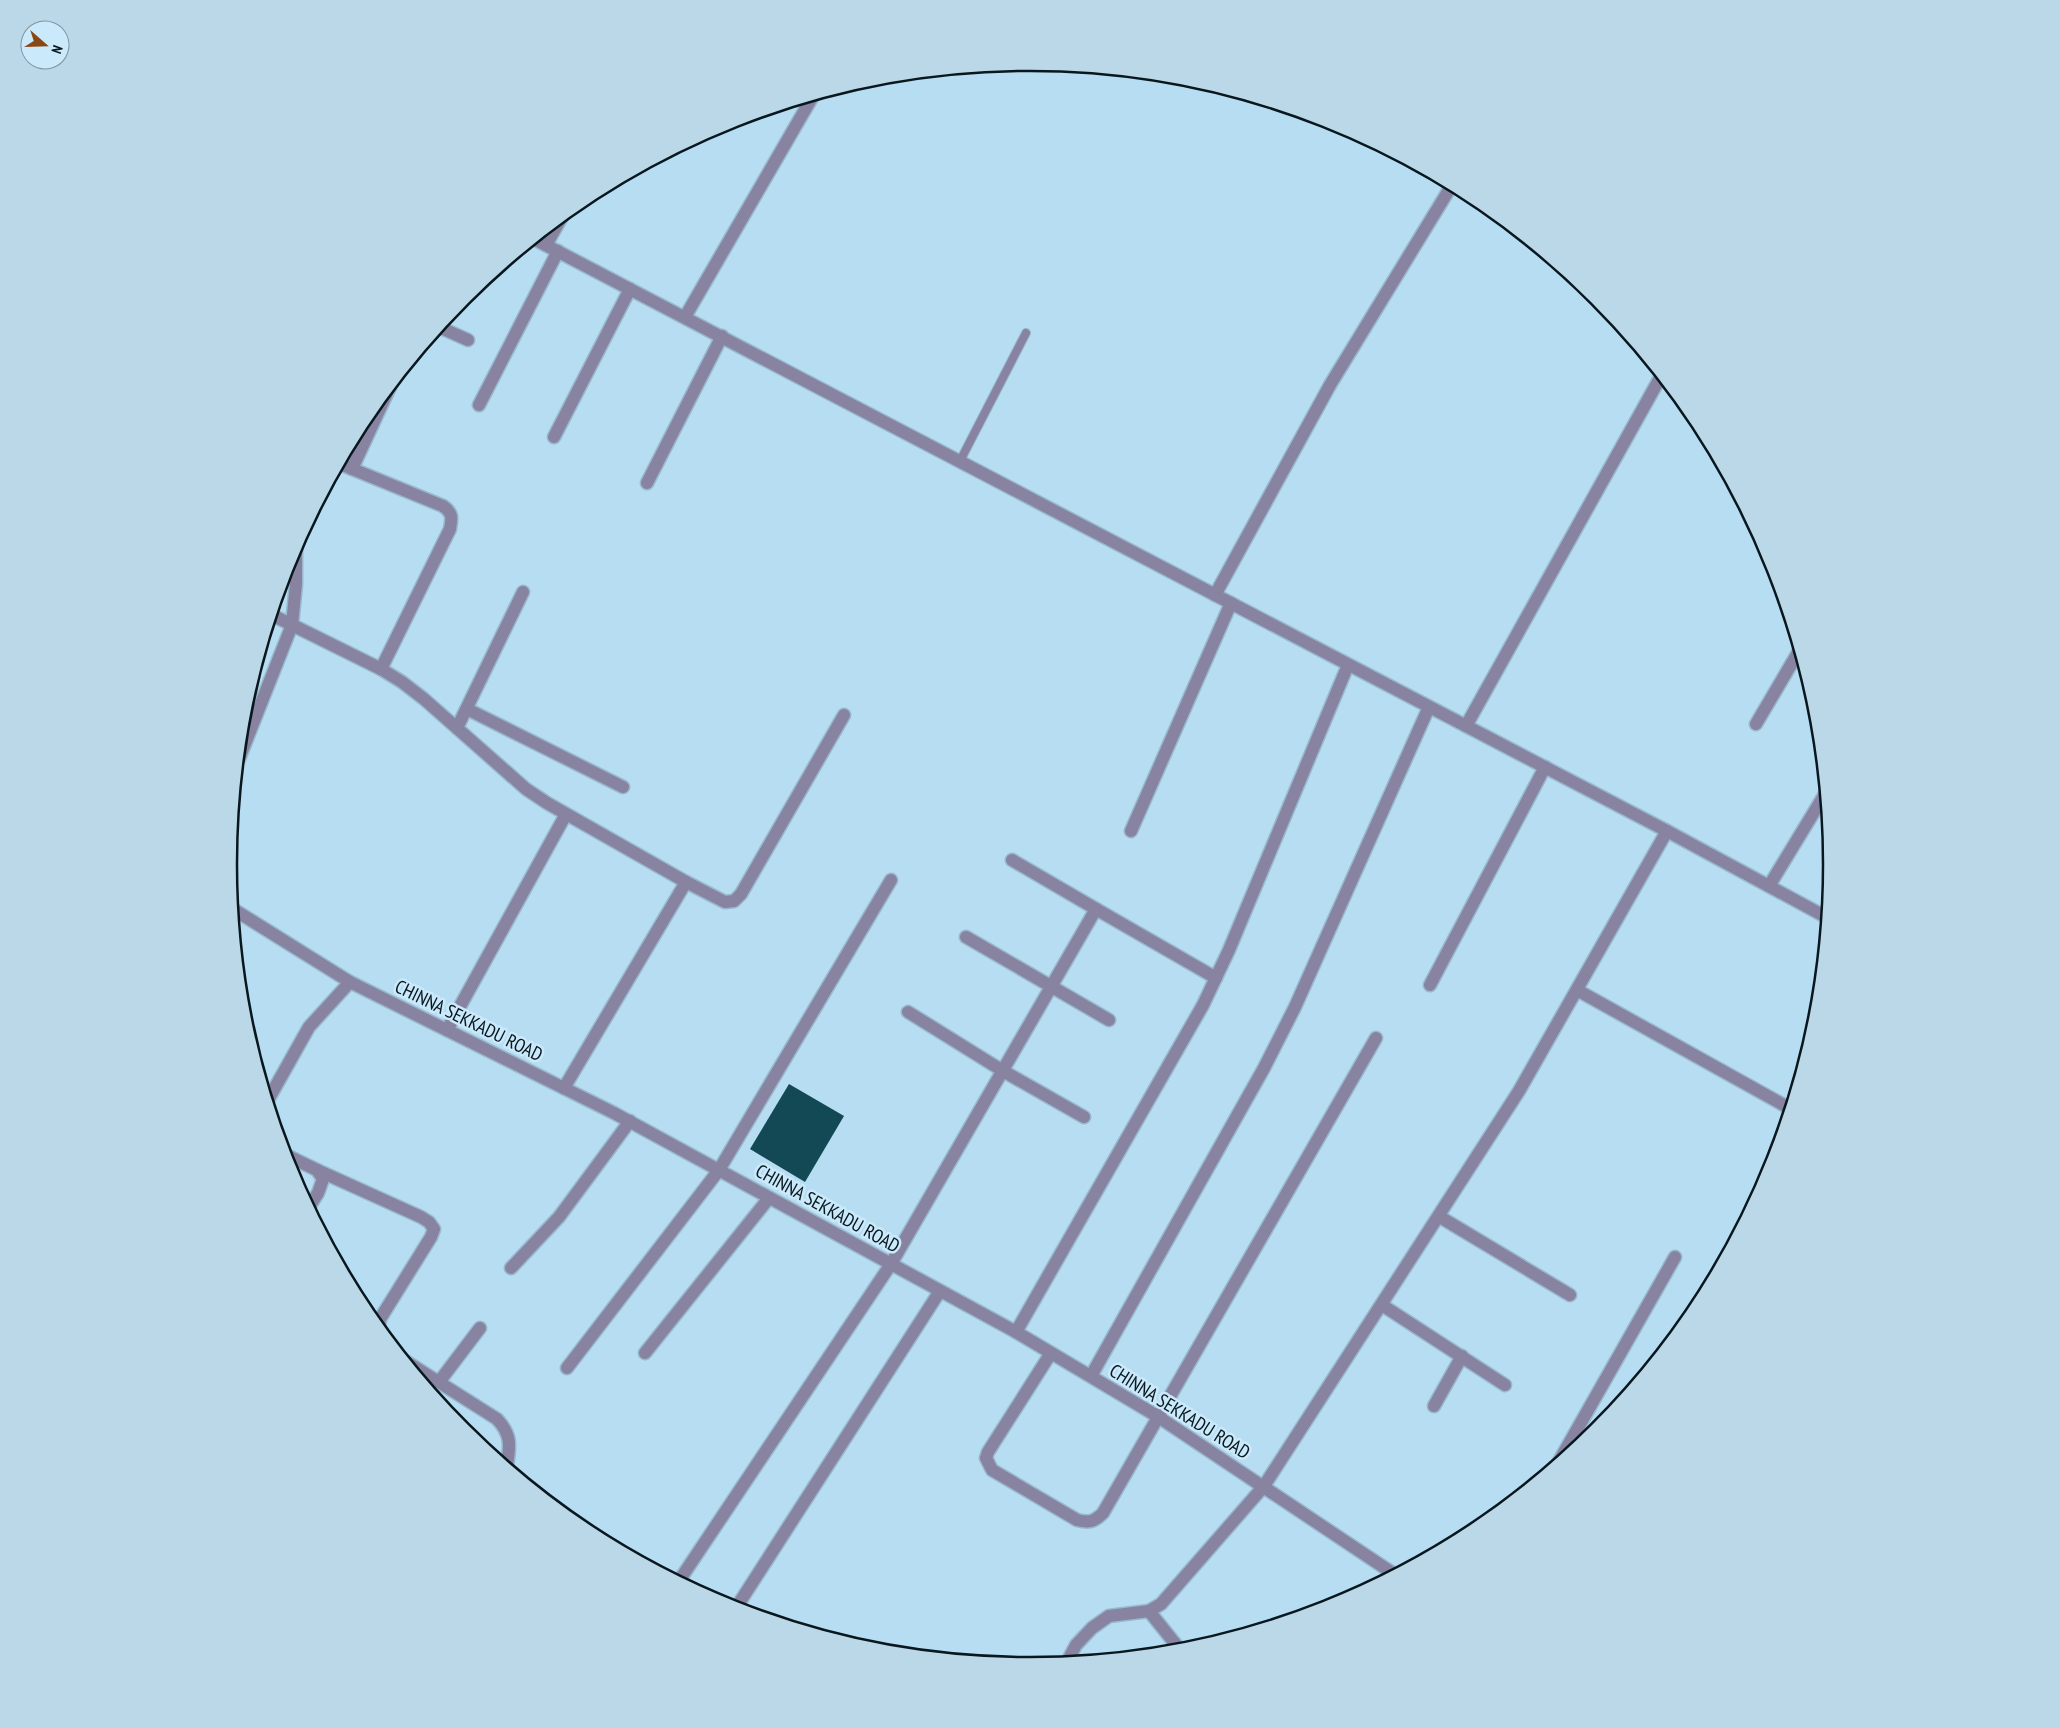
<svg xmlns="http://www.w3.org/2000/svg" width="2060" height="1728" viewBox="0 0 2060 1728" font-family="'PT Sans Narrow',sans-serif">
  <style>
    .building { fill: #124954 }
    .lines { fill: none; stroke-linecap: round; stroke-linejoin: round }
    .service-casing { stroke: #98b9cd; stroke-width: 10 }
    .minor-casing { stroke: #98b9cd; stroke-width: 15 }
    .tertiary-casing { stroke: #98b9cd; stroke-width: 15 }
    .service { stroke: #8883a0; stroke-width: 8 }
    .minor { stroke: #8883a0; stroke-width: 12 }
    .tertiary { stroke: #8883a0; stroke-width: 12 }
    .labels { text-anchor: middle; stroke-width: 5; stroke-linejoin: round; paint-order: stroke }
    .street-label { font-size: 19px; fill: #09171f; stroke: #cae9fa }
    .rim { fill: none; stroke: #09171f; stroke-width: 2.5 }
  </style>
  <rect width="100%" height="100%" fill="#b7ddf3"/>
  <polygon class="building" points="789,1084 844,1116 805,1182 750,1149"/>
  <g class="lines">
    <g class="service-casing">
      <polyline id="service" points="960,461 1026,333"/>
    </g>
    <g class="minor-casing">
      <g id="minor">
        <polyline points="546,245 563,215"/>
        <polyline points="685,317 813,96"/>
        <polyline points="439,327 468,340"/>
        <polyline points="479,405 558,251"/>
        <polyline points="554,437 630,289"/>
        <path d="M 340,464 L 443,506 C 453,513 452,518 450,529 L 381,669"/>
        <polyline points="352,469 390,387"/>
        <polyline points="647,483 722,336"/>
        <polyline points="1215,595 1330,385 1452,185"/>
        <polyline points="272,615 381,669 402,682 424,699 526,789 547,803 686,882 564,1088"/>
        <polyline points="467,709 623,787"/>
        <polyline points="1756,724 1799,651"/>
        <polyline points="1466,726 1660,378"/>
        <polyline points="457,728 523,592"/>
        <polyline points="1131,831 1231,603"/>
        <polyline points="686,882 725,902 734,901 741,894 844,715"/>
        <polyline points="1769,886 1825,794"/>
        <polyline points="1096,909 1216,978"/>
        <polyline points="966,937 1109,1020"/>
        <polyline points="1430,985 1545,767"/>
        <polyline points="1577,990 1789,1108"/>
        <polyline points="908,1012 1003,1071 1084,1117"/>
        <polyline points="447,1030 565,816"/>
        <polyline points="317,1170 421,1217 429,1222 434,1229 431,1237 380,1319 379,1327"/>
        <polyline points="1440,1217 1570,1295"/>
        <polyline points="511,1268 559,1217 630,1121"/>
        <polyline points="1382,1305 1505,1385"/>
        <polyline points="1016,1332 1203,1005 1229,950 1348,665"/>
        <polyline points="645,1353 769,1198"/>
        <path d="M 1051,1353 L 988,1452 L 986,1458 L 992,1470 L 1077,1520 C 1089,1523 1094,1522 1103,1513 L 1376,1038"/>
        <path d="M 407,1362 L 497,1419 C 512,1435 510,1446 507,1466"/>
        <polyline points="567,1368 719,1170 891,880"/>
        <polyline points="1091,1376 1264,1068 1295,1007 1429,707"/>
        <polyline points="439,1382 480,1328"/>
        <polyline points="1434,1406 1462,1356"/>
        <polyline points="1558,1463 1675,1257"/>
        <polyline points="679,1581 891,1264 1096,909 1012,860"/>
        <polyline points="736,1608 940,1291"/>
        <polyline points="1149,1611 1181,1651"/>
      </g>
    </g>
    <g class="tertiary-casing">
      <g id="tertiary">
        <polyline points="534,239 1667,831 1826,917"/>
        <polyline points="239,759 292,625 296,584 296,544"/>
        <polyline points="233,909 350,982"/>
        <polyline points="268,1100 309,1027 350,982 614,1113 1016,1332 1157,1416 1394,1574"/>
        <polyline points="284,1154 317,1170 323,1179 318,1193 309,1207"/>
        <polyline points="1067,1662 1076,1645 1092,1628 1109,1616 1149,1611 1161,1604 1264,1486 1519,1091 1667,831"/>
      </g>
    </g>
    <use href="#service" class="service"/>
    <use href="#minor" class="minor"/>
    <use href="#tertiary" class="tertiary"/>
  </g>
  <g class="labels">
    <g class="street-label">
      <text transform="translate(469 1020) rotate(26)" y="7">CHINNA SEKKADU ROAD</text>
      <text transform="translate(828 1208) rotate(29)" y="7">CHINNA SEKKADU ROAD</text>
      <text transform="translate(1180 1411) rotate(32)" y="7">CHINNA SEKKADU ROAD</text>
    </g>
  </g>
  <path d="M0 0H2060V1728H0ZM237 864a793 793 0 1 1 1586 0a793 793 0 1 1-1586 0Z" fill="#bbd8e8" fill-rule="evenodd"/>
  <path class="rim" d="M237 864a793 793 0 1 1 1586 0a793 793 0 1 1-1586 0Z"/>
  <g transform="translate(45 45) rotate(110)"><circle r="24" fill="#cae9fa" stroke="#7d95a2"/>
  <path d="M0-4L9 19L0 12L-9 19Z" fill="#894714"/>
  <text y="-8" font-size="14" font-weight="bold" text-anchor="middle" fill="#09171f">N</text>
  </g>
</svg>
